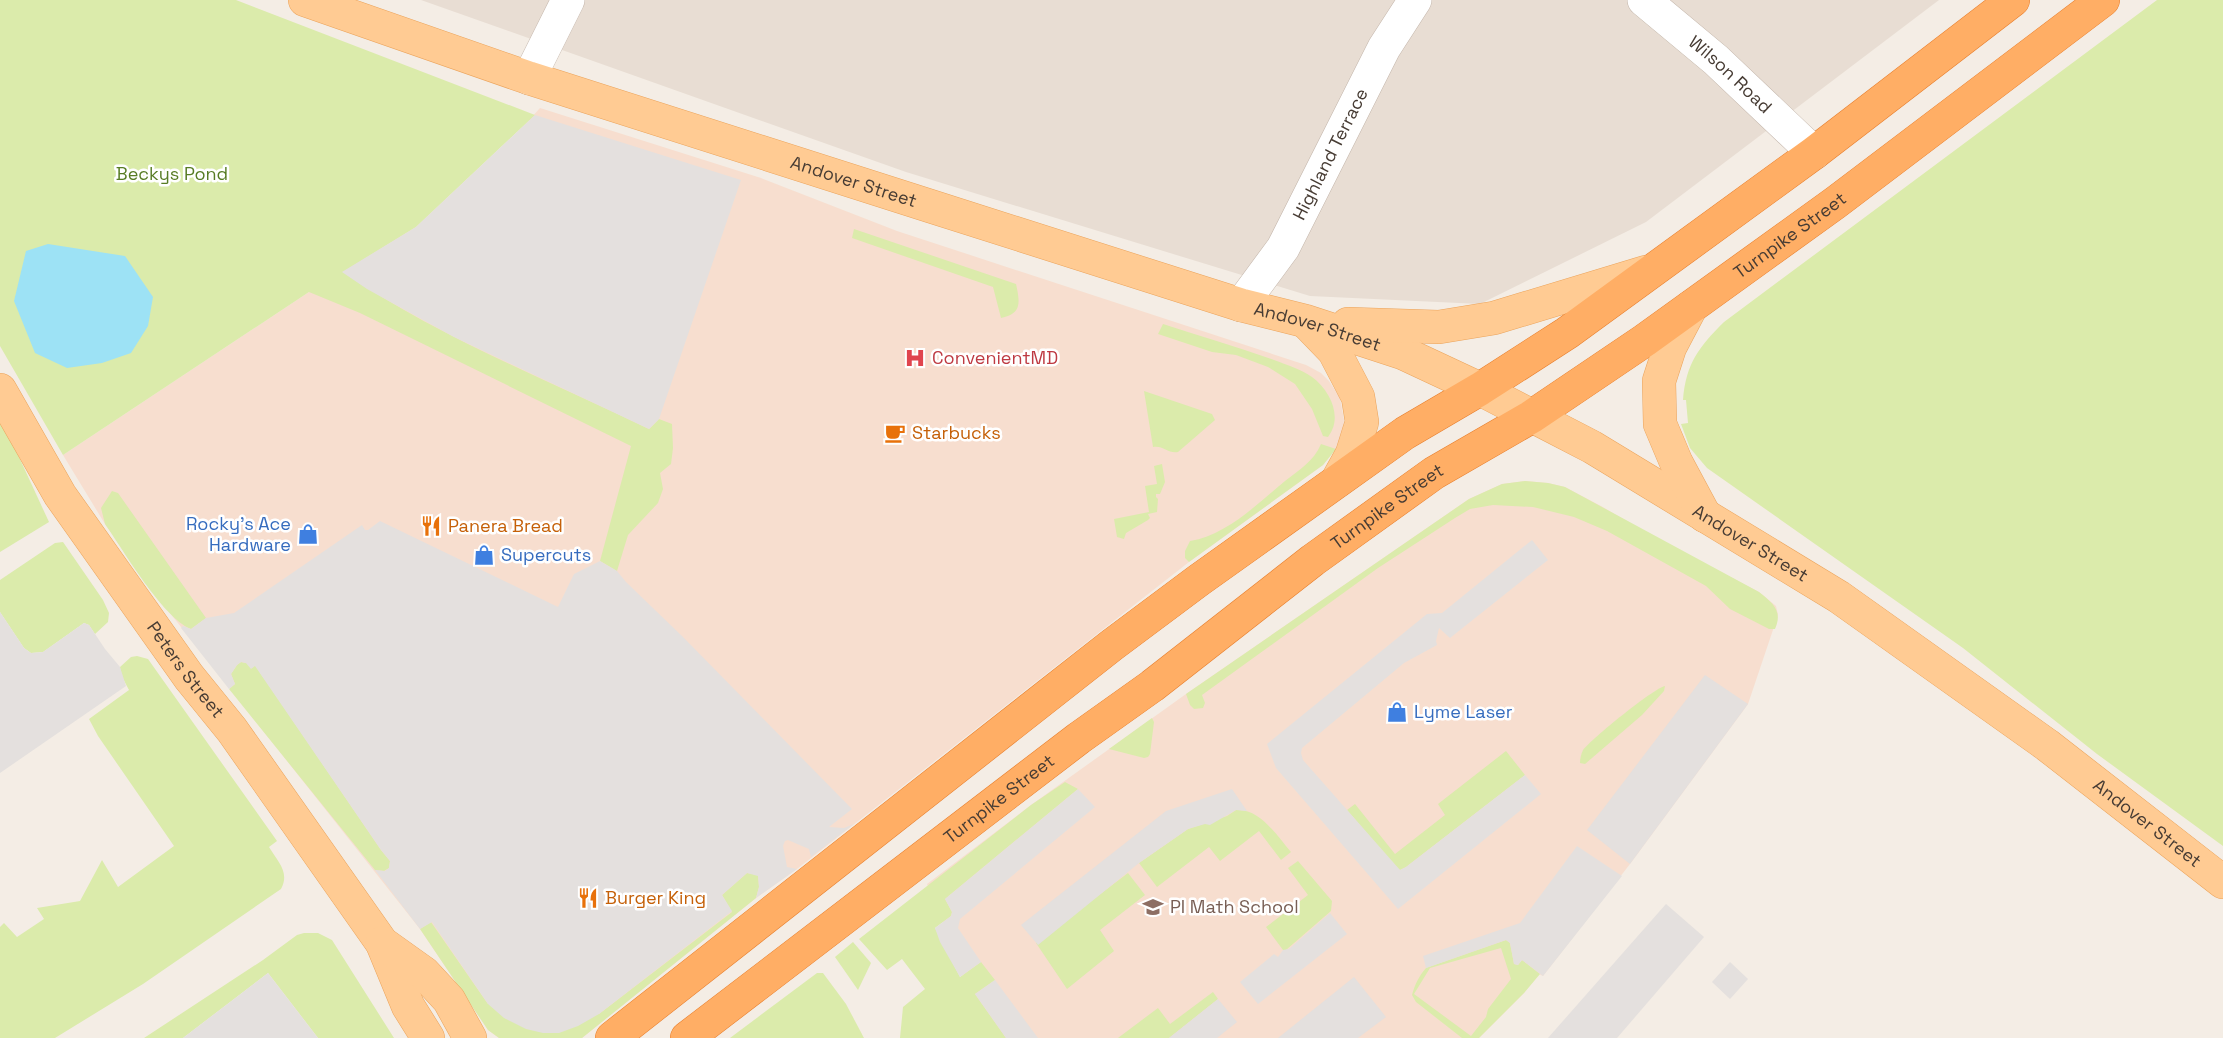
<svg xmlns="http://www.w3.org/2000/svg" width="2223" height="1038" viewBox="0 0 2223 1038" font-family="'Space Grotesk',sans-serif">
  <style>
    .residential { fill: #e8ddd3 }
    .commercial { fill: #f7decf }
    .green { fill: #dbebab; fill-rule: evenodd }
    .parking { fill: #e4e0de }
    .water { fill: #9de2f5 }
    .lines { fill: none; stroke-linecap: round; stroke-linejoin: round }
    .minor-casing { stroke: #c3b5aa; stroke-width: 34 }
    .major-casing { stroke: #eba45c; stroke-width: 34 }
    .highway-casing { stroke: #e77e2c; stroke-width: 34 }
    .minor { stroke: #fff; stroke-width: 33 }
    .major { stroke: #ffcb93; stroke-width: 33 }
    .highway { stroke: #ffae65; stroke-width: 33 }
    .labels { text-anchor: middle; stroke-width: 5; stroke-linejoin: round; paint-order: stroke }
    .street-label { font-size: 18px; fill: #473c34; stroke: #fff }
    .park-label { font-size: 18px; fill: #577c24; stroke: #fff }
    .health-label { font-size: 18px; fill: #be3a42; stroke: #fff; text-anchor: start }
    .food-label { font-size: 18px; fill: #c56008; stroke: #fff; text-anchor: start }
    .shop-label { font-size: 18px; fill: #366cbe; stroke: #fff; text-anchor: start }
    .education-label { font-size: 18px; fill: #785e54; stroke: #fff; text-anchor: start }
  </style>
  <rect width="100%" height="100%" fill="#f4ede5"/>
  <polygon class="residential" points="421,0 1939,0 1646,222 1480,304 1310,296 906,172"/>
  <g class="commercial">
    <polygon points="540,108 761,178 897,231 1306,365 1321,373 1329,381 1340,398 1344,420 1343,433 1336,449 1323,465 1189,562 797,869 756,898 582,1038 499,1038 488,1030 420,929 147,584 105,524 63,455 309,292 416,227 519,131"/>
    <polygon points="1525,481 1548,483 1565,487 1601,506 1659,540 1759,592 1776,606 1778,615 1748,704 1630,864 1543,976 1539,974 1524,993 1479,1038 989,1038 927,884 1031,805 1186,694 1469,499 1502,484"/>
  </g>
  <g class="green">
    <path d="M 0,0 L 236,0 L 535,115 L 416,227 L 343,272 C 438,337 546,379 649,429 L 659,419 L 672,424 L 673,448 L 671,464 L 660,473 L 663,489 L 658,503 L 628,535 L 617,571 L 600,561 L 631,446 L 360,313 L 309,292 L 63,455 L 0,346 Z"/>
    <path d="M 2157,0 L 2223,0 L 2223,846 L 2097,754 L 1963,648 L 1707,468 L 1690,448 L 1681,424 L 1688,423 L 1686,400 L 1683,400 C 1686,363 1699,347 1724,322 Z"/>
    <path d="M 854,229 L 1016,284 C 1020,302 1022,314 1001,318 L 993,287 L 852,238 Z"/>
    <path d="M 1163,324 C 1200,336 1237,347 1274,360 C 1287,365 1301,369 1312,377 C 1331,391 1343,418 1328,437 L 1323,436 L 1312,409 L 1295,384 L 1268,367 L 1236,355 L 1212,352 L 1158,334 Z"/>
    <path d="M 1144,391 L 1212,414 L 1215,420 L 1178,452 C 1168,454 1163,445 1153,447 Z"/>
    <polygon points="0,416 49,522 0,552"/>
    <path d="M 1321,444 L 1336,449 L 1323,465 L 1189,562 L 1185,558 L 1185,551 L 1190,541 C 1227,535 1257,504 1285,481 C 1299,470 1314,461 1321,444 Z"/>
    <polygon points="1162,464 1165,482 1160,494 1156,494 1156,497 1158,499 1157,512 1148,514 1150,518 1148,520 1126,533 1124,539 1117,537 1114,519 1149,512 1145,486 1157,484 1154,466"/>
    <path d="M 1525,481 L 1548,483 L 1565,487 L 1759,592 C 1773,603 1783,611 1775,629 L 1769,629 L 1730,609 L 1706,586 L 1607,531 L 1574,517 L 1533,507 L 1493,505 L 1470,509 L 1455,518 L 1378,568 L 1202,695 L 1205,703 L 1203,708 L 1194,709 L 1190,705 L 1186,694 L 1469,499 L 1502,484 Z"/>
    <path d="M 112,491 L 118,493 L 206,618 L 191,629 C 162,617 124,551 105,524 L 101,508 Z"/>
    <polygon points="63,542 103,600 109,613 108,622 95,634 89,625 84,623 43,652 31,653 24,648 0,612 0,580 55,543"/>
    <path d="M 137,656 L 148,659 L 277,841 L 269,847 C 278,862 290,872 281,889 L 143,984 L 55,1038 L 0,1038 L 0,927 L 4,923 L 17,937 L 44,919 L 37,908 L 80,901 L 102,860 L 118,887 L 174,846 L 98,736 L 89,719 L 129,690 L 121,675 L 120,667 L 131,657 Z"/>
    <polygon points="241,662 255,665 381,850 390,861 389,868 384,871 375,870 229,689 235,684 231,674 237,665"/>
    <path d="M 1665,686 L 1664,691 L 1642,715 L 1585,764 L 1580,763 C 1580,759 1581,754 1583,750 C 1591,739 1654,688 1665,686 Z"/>
    <polygon points="1152,718 1154,722 1150,754 1148,757 1144,758 1109,749"/>
    <polygon points="1506,751 1525,775 1406,867 1400,870 1396,867 1347,810 1355,804 1395,854 1445,815 1438,804"/>
    <polygon points="1065,782 1078,789 945,899 952,912 951,916 935,928 960,977 981,962 995,980 975,994 1006,1038 900,1038 903,1007 925,989 902,959 887,970 859,939 1031,805"/>
    <path d="M 1236,810 C 1260,808 1277,836 1291,852 L 1281,860 L 1259,831 L 1220,861 L 1209,847 L 1157,887 L 1139,863 L 1188,829 L 1227,816 Z"/>
    <polygon points="1298,861 1332,901 1331,911 1286,950 1283,950 1266,927 1308,895 1288,868"/>
    <polygon points="747,873 758,875 759,887 756,898 582,1038 499,1038 488,1030 420,929 431,922 488,1004 599,1014 732,912 722,895"/>
    <polygon points="1128,873 1145,895 1100,930 1114,951 1067,989 1036,943"/>
    <polygon points="304,933 318,933 332,940 394,1038 318,1038 268,973 183,1038 144,1038 263,960 297,935"/>
    <path d="M 1506,940 L 1510,943 L 1514,964 L 1518,965 L 1522,960 L 1540,974 L 1524,993 L 1479,1038 L 1462,1038 L 1416,1002 L 1412,995 C 1415,984 1419,976 1426,968 ZM 1501,948 L 1511,979 L 1488,1009 L 1486,1017 L 1471,1036 L 1414,994 L 1430,968 Z"/>
    <polygon points="853,942 871,963 858,990 835,957"/>
    <polygon points="817,973 823,973 846,1004 864,1038 730,1038"/>
    <polygon points="1213,992 1218,999 1169,1038 1118,1038 1158,1008 1170,1024"/>
  </g>
  <g class="parking">
    <polygon points="535,115 741,180 659,419 649,429 454,337 367,289 342,272 416,227"/>
    <polygon points="380,521 558,607 574,574 600,561 617,571 626,582 683,637 852,809 829,827 844,828 854,824 811,857 809,849 788,840 785,841 783,846 787,867 797,869 756,898 759,887 758,876 747,873 722,895 732,911 599,1014 578,1026 559,1033 543,1033 526,1029 504,1018 488,1004 432,922 420,929 375,870 385,871 389,868 390,861 381,850 255,666 251,669 246,663 241,662 237,665 231,674 235,684 229,689 181,628 183,626 191,629 206,618 234,613 362,525 365,530 368,530"/>
    <polygon points="1532,540 1548,560 1450,638 1439,628 1436,641 1437,645 1404,663 1302,748 1301,753 1303,760 1400,870 1406,867 1525,775 1541,794 1398,909 1276,768 1267,744 1427,614 1442,613"/>
    <polygon points="0,612 24,648 31,653 43,652 84,623 89,625 105,649 120,667 126,686 0,773"/>
    <polygon points="1705,675 1748,704 1630,864 1587,830"/>
    <polygon points="1078,789 1095,807 960,919 958,928 981,962 960,977 940,942 935,928 951,916 952,912 945,899"/>
    <polygon points="1232,789 1247,811 1236,810 1210,825 1205,824 1188,829 1139,863 1038,945 1021,925 1166,811"/>
    <polygon points="1577,846 1622,876 1543,976 1522,960 1518,965 1514,964 1510,943 1506,940 1426,968 1423,956 1520,923"/>
    <polygon points="1666,904 1704,937 1617,1038 1548,1038"/>
    <polygon points="1330,913 1347,934 1258,1004 1240,982 1274,954 1278,957 1283,950 1289,949"/>
    <polygon points="1730,962 1748,979 1730,999 1712,982"/>
    <polygon points="268,973 318,1038 183,1038"/>
    <polygon points="1354,977 1386,1017 1358,1038 1278,1038"/>
    <polygon points="995,980 1038,1038 1006,1038 975,994"/>
    <polygon points="1218,999 1237,1022 1217,1038 1169,1038"/>
  </g>
  <polygon class="water" points="48,244 125,256 153,297 148,326 131,353 102,363 67,368 35,353 14,301 26,251"/>
  <g class="lines">
    <g class="minor-casing">
      <g id="minor">
        <path id="s1" d="M 1644,0 L 1716,60 L 1814,153"/>
        <polyline points="529,78 568,0"/>
        <path id="s2" d="M 1241,305 L 1283,248 L 1384,48 L 1415,0"/>
      </g>
    </g>
    <g class="major-casing">
      <g id="major">
        <path id="s3" d="M 305,0 L 529,78 L 930,206 L 1241,305 L 1305,321 L 1403,353 L 1480,389 L 1592,447 L 1839,597 L 2047,745 L 2223,882"/>
        <polyline points="1691,307 1670,347 1659,381 1660,424 1676,462 1705,516"/>
        <polyline points="1306,322 1334,351 1358,397 1362,422 1352,454 1337,481"/>
        <polyline points="1348,324 1439,327 1494,318 1646,272"/>
        <path id="s4" d="M 0,390 L 60,495 L 189,677 L 232,730 L 382,943 L 408,1006 L 428,1038"/>
        <polyline points="382,943 424,973 449,1000 470,1038"/>
      </g>
    </g>
    <g class="highway-casing">
      <g id="highway">
        <polyline points="612,1038 1112,645 1199,580 1405,433 1480,389 1567,333 1814,153 2013,0"/>
        <path id="s5" d="M 687,1038 L 1079,738 L 1152,686 L 1313,560 L 1434,473 L 1531,417 L 1645,340 L 1835,203 L 2103,0"/>
      </g>
    </g>
    <use href="#minor" class="minor"/>
    <use href="#major" class="major"/>
    <use href="#highway" class="highway"/>
  </g>
  <defs>
    <g id="hospital-bare" transform="scale(1.62)"><path d="M-5-5h3v3.5h4V-5h3V5h-3V1.5h-4V5h-3Z" fill="#e0444e" stroke="#fff" stroke-width="2.5" paint-order="stroke"/></g>
    <g id="cafe-bare" transform="scale(1.62)"><path d="M-5.5-4.5H6V0H3Q3 3.5 0 3.5H-2.5Q-5.5 3.5-5.5 0ZM3-3.2v2h1.7v-2ZM-6 4.5H4V6H-6Z" fill="#e8710a" stroke="#fff" stroke-width="2.5" paint-order="stroke"/></g>
    <g id="restaurant-bare" transform="scale(1.62)"><path d="M-5-6h1v4h1v-4h1v4h1v-4h1v5L-1.5 .5V6h-2V.5L-5-1ZM5-6V6H3V1.5H1.5Q1.5-4 5-6Z" fill="#e8710a" stroke="#fff" stroke-width="2.5" paint-order="stroke"/></g>
    <g id="shop-bare" transform="scale(1.62)"><path d="M-5-2.5h2.3a2.7 3.5 0 0 1 5.4 0H5L5.5 6h-11ZM-1.5-2.5h3a1.5 2.3 0 0 0-3 0Z" fill="#3f7fe0" stroke="#fff" stroke-width="2.5" paint-order="stroke"/></g>
    <g id="school-bare" transform="scale(1.62)"><path d="M0-5L7-2L0 1L-7-2ZM-4 1L0 2.5L4 1V4Q0 6-4 4Z" fill="#8d6e63" stroke="#fff" stroke-width="2.5" paint-order="stroke"/></g>
  </defs>
  <g fill-rule="evenodd">
    <use href="#hospital-bare" x="915" y="358"/>
    <use href="#cafe-bare" x="895" y="433"/>
    <use href="#restaurant-bare" x="431" y="526"/>
    <use href="#shop-bare" x="308" y="534"/>
    <use href="#shop-bare" x="484" y="555"/>
    <use href="#shop-bare" x="1397" y="712"/>
    <use href="#restaurant-bare" x="588" y="898"/>
    <use href="#school-bare" x="1153" y="907"/>
  </g>
  <g class="labels">
    <g class="street-label">
      <text dy="6" stroke="none"><textPath href="#s1" startOffset="114">Wilson Road</textPath></text>
      <text dy="6" stroke="none"><textPath href="#s2" startOffset="176">Highland Terrace</textPath></text>
      <text dy="6" stroke="none"><textPath href="#s3" startOffset="578">Andover Street</textPath></text>
      <text dy="6" stroke="none"><textPath href="#s5" startOffset="1365">Turnpike Street</textPath></text>
      <text dy="6" stroke="none"><textPath href="#s3" startOffset="1064">Andover Street</textPath></text>
      <text dy="6" stroke="none"><textPath href="#s5" startOffset="879">Turnpike Street</textPath></text>
      <text dy="6" stroke="none"><textPath href="#s3" startOffset="1550">Andover Street</textPath></text>
      <text dy="6" stroke="none"><textPath href="#s4" startOffset="336">Peters Street</textPath></text>
      <text dy="6" stroke="none"><textPath href="#s5" startOffset="393">Turnpike Street</textPath></text>
      <text dy="6" stroke="none"><textPath href="#s3" startOffset="2036">Andover Street</textPath></text>
    </g>
    <g class="park-label">
      <text x="172" y="180">Beckys Pond</text>
    </g>
    <g class="health-label">
      <text x="932" y="364">ConvenientMD</text>
    </g>
    <g class="food-label">
      <text x="912" y="439">Starbucks</text>
      <text x="448" y="532">Panera Bread</text>
      <text x="605" y="904">Burger King</text>
    </g>
    <g class="shop-label">
      <text x="291" y="530" text-anchor="end">Rocky's Ace<tspan x="291" dy="21">Hardware</tspan></text>
      <text x="501" y="561">Supercuts</text>
      <text x="1414" y="718">Lyme Laser</text>
    </g>
    <g class="education-label">
      <text x="1170" y="913">PI Math School</text>
    </g>
  </g>
</svg>
